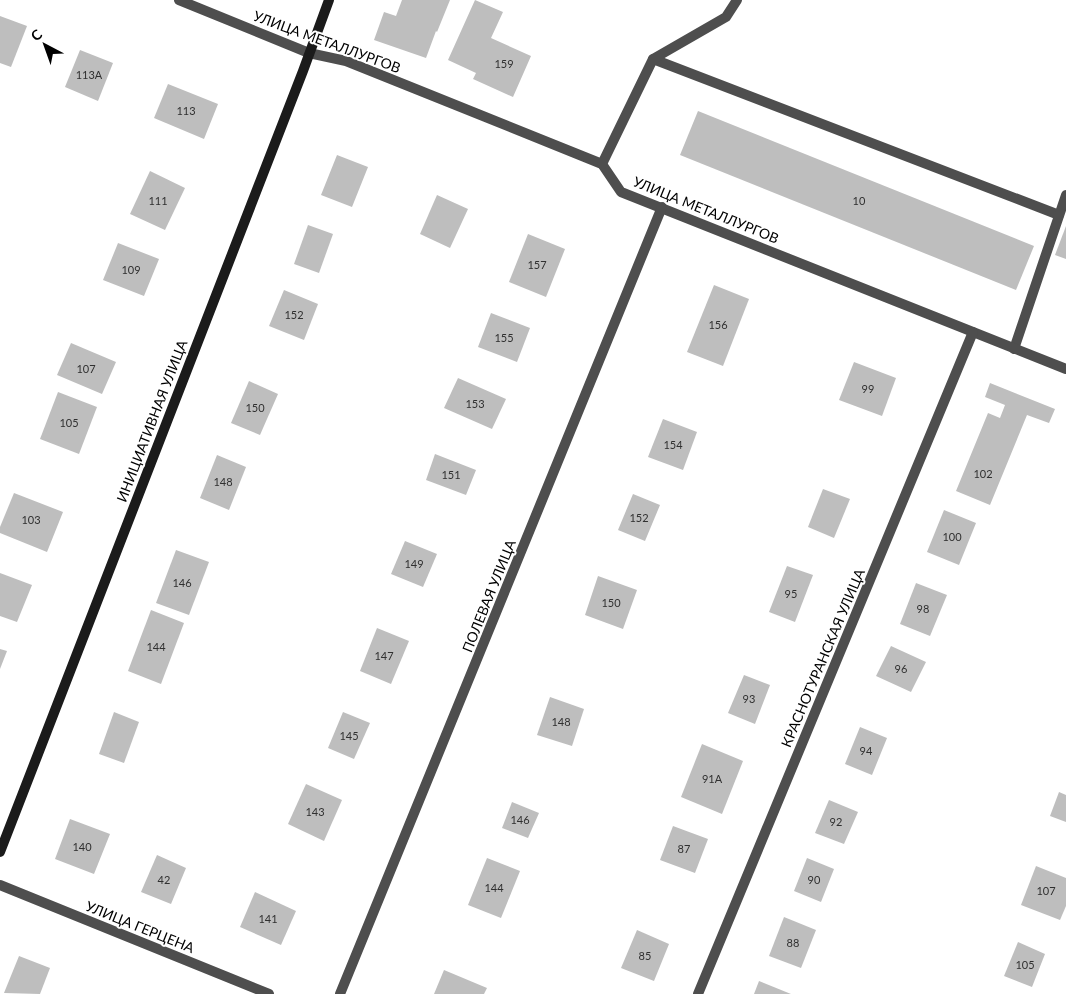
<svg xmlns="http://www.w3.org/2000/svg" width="1066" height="994" viewBox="0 0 1066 994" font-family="Lato,sans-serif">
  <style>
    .building { fill: #bebebe }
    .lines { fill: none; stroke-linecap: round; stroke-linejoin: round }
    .lane { stroke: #4e4e4e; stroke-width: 10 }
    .street { stroke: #4e4e4e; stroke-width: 10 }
    .secondary { stroke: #1b1b1b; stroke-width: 10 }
    .labels { text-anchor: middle; stroke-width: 4; stroke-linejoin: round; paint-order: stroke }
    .number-label { font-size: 11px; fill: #303030 }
    .street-label { font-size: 14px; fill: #000; stroke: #fff }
  </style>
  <rect width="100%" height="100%" fill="#fff"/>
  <g class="building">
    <polygon points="402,0 450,0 437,32 436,31 426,58 374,40 384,12 396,16"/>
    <polygon points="475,0 503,12 491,38 531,56 513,97 473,79 476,73 448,60"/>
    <polygon points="0,16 27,26 11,67 0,63"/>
    <polygon points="80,50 113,63 98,101 65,87"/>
    <polygon points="168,84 218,104 204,139 154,118"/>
    <polygon points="698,111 1034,246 1016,290 680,155"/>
    <polygon points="337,155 368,167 352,207 321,195"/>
    <polygon points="150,171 185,188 165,230 130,214"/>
    <polygon points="437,195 468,209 450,248 420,234"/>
    <polygon points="308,225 333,234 319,273 294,264"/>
    <polygon points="1066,226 1066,259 1055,255"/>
    <polygon points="528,234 565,249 546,297 509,282"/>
    <polygon points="118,243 159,259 144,296 103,280"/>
    <polygon points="714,285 749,299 723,366 687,352"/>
    <polygon points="284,290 318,304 304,340 269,326"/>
    <polygon points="491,313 530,328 517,362 478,347"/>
    <polygon points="71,343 116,362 102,394 57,375"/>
    <polygon points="854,362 896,378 882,416 839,400"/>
    <polygon points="458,378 506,399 492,429 444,408"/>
    <polygon points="249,381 278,394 260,435 231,423"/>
    <polygon points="990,383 1055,409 1049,423 1027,415 990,505 956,491 988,413 1000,418 1005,405 985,397"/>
    <polygon points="58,392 97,407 79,454 40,439"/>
    <polygon points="663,419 697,432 683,470 648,457"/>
    <polygon points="435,454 476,470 466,495 426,480"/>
    <polygon points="217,455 246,467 229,510 200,498"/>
    <polygon points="823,489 850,499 834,538 808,527"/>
    <polygon points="14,493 63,512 47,552 0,533 0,527"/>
    <polygon points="633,494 660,505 645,541 618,530"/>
    <polygon points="944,510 976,523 959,565 927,552"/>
    <polygon points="405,541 437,554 423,587 391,574"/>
    <polygon points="176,550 209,562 189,615 156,603"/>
    <polygon points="787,566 813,575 795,622 769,612"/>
    <polygon points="0,573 32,585 17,622 0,616"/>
    <polygon points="598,576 637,590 623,629 585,615"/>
    <polygon points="916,583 947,595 930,636 900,624"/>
    <polygon points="151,610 184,623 161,684 128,671"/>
    <polygon points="377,628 409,641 391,684 360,671"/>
    <polygon points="891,646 926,662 911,692 876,676"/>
    <polygon points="0,649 7,651 0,669"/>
    <polygon points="744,675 770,685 755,724 728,713"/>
    <polygon points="550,697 584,709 572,746 537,735"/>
    <polygon points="114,712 139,722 124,763 99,754"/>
    <polygon points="343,712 370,723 354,759 328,748"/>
    <polygon points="860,727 887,738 872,775 845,764"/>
    <polygon points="702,744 743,761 722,814 681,797"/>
    <polygon points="306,784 342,800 324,841 288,824"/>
    <polygon points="1059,792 1066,795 1066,822 1050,816"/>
    <polygon points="829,800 858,812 844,844 815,833"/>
    <polygon points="512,802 539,813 528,838 502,828"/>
    <polygon points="70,819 110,834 94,874 55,859"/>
    <polygon points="673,826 708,839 695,873 660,860"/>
    <polygon points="157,855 186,868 171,904 141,892"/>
    <polygon points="487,858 520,871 501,918 468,905"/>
    <polygon points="807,858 834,869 821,902 794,891"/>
    <polygon points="1036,866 1066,878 1066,906 1060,920 1021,905"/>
    <polygon points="255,892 296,911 281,945 240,927"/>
    <polygon points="784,917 816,930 801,968 769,956"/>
    <polygon points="637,930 669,944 654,981 621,968"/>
    <polygon points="1018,942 1045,954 1032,987 1004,976"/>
    <polygon points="19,956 50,968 40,994 4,993"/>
    <polygon points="444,970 487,988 484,994 434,994"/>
    <polygon points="759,981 791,994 754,994"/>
  </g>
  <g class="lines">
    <g class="lane">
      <polyline points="653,59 1059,215"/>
      <polyline points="1014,349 1066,195"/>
    </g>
    <g class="street">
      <polyline points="179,0 309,53 346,61 602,164 621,192 1066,369"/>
      <polyline points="602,164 653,59 726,17 737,0"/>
      <polyline points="0,885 269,994"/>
      <polyline points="340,994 662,207"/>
      <polyline points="698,994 973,332"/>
    </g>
    <polyline class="secondary" points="0,852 303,71 329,0"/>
  </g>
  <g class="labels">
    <g class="number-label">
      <text x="504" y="68">159</text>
      <text x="89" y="79">113А</text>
      <text x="186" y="115">113</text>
      <text x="158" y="205">111</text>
      <text x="859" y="205">10</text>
      <text x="537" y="269">157</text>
      <text x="131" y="274">109</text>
      <text x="294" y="319">152</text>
      <text x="718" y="329">156</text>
      <text x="504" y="342">155</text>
      <text x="86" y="373">107</text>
      <text x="868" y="393">99</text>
      <text x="475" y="408">153</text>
      <text x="255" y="412">150</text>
      <text x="69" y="427">105</text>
      <text x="673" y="449">154</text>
      <text x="983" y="478">102</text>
      <text x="451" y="479">151</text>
      <text x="223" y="486">148</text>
      <text x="639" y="522">152</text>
      <text x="31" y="524">103</text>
      <text x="952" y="541">100</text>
      <text x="414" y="568">149</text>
      <text x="182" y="587">146</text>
      <text x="791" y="598">95</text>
      <text x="611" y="607">150</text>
      <text x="923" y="613">98</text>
      <text x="156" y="651">144</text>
      <text x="384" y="660">147</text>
      <text x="901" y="673">96</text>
      <text x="749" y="703">93</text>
      <text x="561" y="726">148</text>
      <text x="349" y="740">145</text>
      <text x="866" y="755">94</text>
      <text x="712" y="783">91А</text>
      <text x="315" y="816">143</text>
      <text x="520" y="824">146</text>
      <text x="836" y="826">92</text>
      <text x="82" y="851">140</text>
      <text x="684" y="853">87</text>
      <text x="164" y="884">42</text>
      <text x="814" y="884">90</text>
      <text x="494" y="892">144</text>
      <text x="1046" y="895">107</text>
      <text x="268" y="923">141</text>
      <text x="793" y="947">88</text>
      <text x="645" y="960">85</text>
      <text x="1025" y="969">105</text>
    </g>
    <g class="street-label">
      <text transform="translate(327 42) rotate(20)" y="5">УЛИЦА МЕТАЛЛУРГОВ</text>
      <text transform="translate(706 210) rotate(22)" y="5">УЛИЦА МЕТАЛЛУРГОВ</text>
      <text transform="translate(152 421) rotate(-69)" y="5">ИНИЦИАТИВНАЯ УЛИЦА</text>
      <text transform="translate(489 596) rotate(-68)" y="5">ПОЛЕВАЯ УЛИЦА</text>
      <text transform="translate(823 658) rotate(-67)" y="5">КРАСНОТУРАНСКАЯ УЛИЦА</text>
      <text transform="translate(140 927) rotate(22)" y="5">УЛИЦА ГЕРЦЕНА</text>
    </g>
  </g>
  <g transform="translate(45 45) rotate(319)" stroke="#ffffff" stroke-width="4" paint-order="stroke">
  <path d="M0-4L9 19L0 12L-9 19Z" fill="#000000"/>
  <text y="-8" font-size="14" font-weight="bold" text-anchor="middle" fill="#000000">С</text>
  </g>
</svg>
